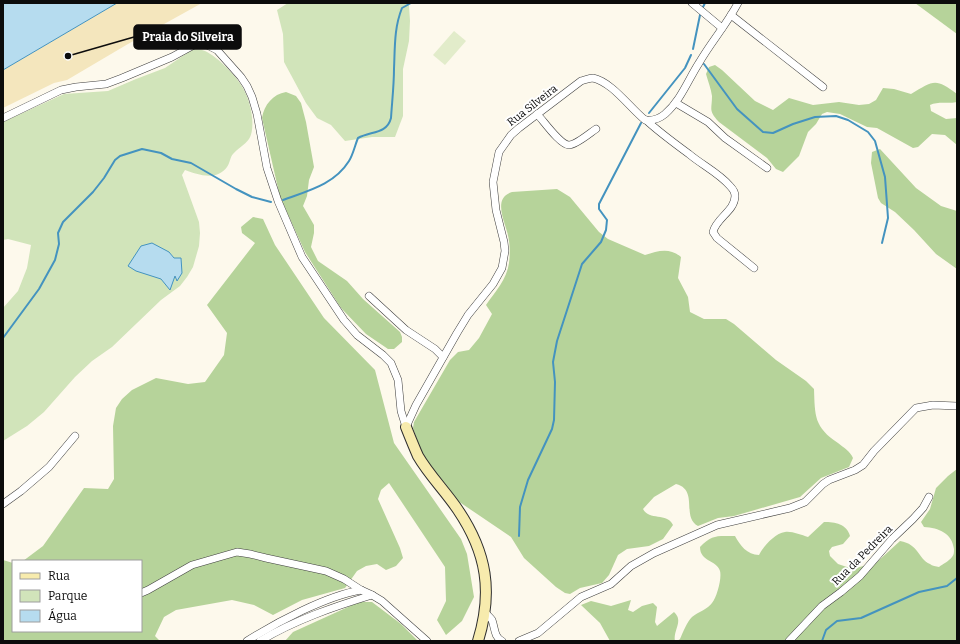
<svg xmlns="http://www.w3.org/2000/svg" width="960" height="644" viewBox="0 0 960 644" font-family="Bitter,serif">
  <style>
    .green { fill: #d1e4ba; fill-rule: evenodd }
    .forest { fill: #b6d39a }
    .sand { fill: #f4e6bd }
    .pitch { fill: #e2ecca }
    .water { fill: #b6dcef; stroke: #4493bf }
    .lines { fill: none; stroke-linecap: round; stroke-linejoin: round }
    .stream { stroke: #4493bf; stroke-width: 2 }
    .street-casing { stroke: #3f3f3f; stroke-width: 8 }
    .secondary-casing { stroke: #2e2e2e; stroke-width: 12 }
    .street { stroke: #fff; stroke-width: 7 }
    .secondary { stroke: #f7ebad; stroke-width: 10 }
    .labels { text-anchor: middle; stroke-width: 4; stroke-linejoin: round; paint-order: stroke }
    .street-label { font-size: 11px; fill: #0c0c0c; stroke: #fff }
    .leader { fill: none; stroke: #0c0c0c; stroke-width: 1.5 }
    .callout-dot { fill: #0c0c0c; stroke: #fff; stroke-width: 1.5 }
    .callout { fill: #0c0c0c; stroke: #0c0c0c; stroke-width: 1.5 }
    .callout-label { font-size: 12px; text-anchor: middle; font-weight: bold; fill: #fff }
  </style>
  <rect width="100%" height="100%" fill="#fdf9ec"/>
  <g class="green">
    <polygon points="288,3 408,3 409,6 410,21 409,41 403,69 403,116 395,137 372,137 345,141 331,125 317,118 306,103 291,75 284,62 283,34 277,10"/>
    <path d="M 193,49 C 197,50 201,49 205,51 C 218,57 239,78 245,92 C 251,104 256,128 249,139 C 245,145 238,148 233,154 C 230,157 230,163 227,167 C 217,181 198,175 185,170 L 182,175 L 199,222 L 200,233 L 199,246 L 193,267 L 187,277 L 180,286 L 161,300 L 112,347 L 92,361 L 75,377 L 44,412 L 27,426 L 3,441 L 3,308 L 18,291 L 27,268 L 31,245 L 8,239 L 3,240 L 3,122 L 64,94 L 108,91 L 136,79 L 165,68 ZM 169,252 L 174,258 L 177,281 L 175,275 L 170,289 L 161,279 Z"/>
  </g>
  <g class="forest">
    <polygon points="915,3 957,3 957,34"/>
    <path d="M 715,65 L 722,70 L 755,101 L 773,110 L 789,98 L 813,105 L 839,102 L 859,105 L 869,104 L 876,100 L 883,88 L 894,89 L 911,94 C 933,81 935,77 957,94 L 957,102 C 948,104 938,101 930,105 L 931,111 L 946,119 L 957,118 L 957,145 L 945,135 L 932,134 L 918,147 L 913,148 L 877,128 L 867,127 L 840,114 L 827,112 L 822,114 L 816,124 L 808,132 L 799,156 L 783,172 L 776,169 L 767,158 L 719,122 C 708,110 712,110 712,96 C 711,89 708,81 706,74 L 709,67 Z"/>
    <path d="M 286,92 L 296,96 L 301,103 L 306,122 L 314,167 L 309,180 L 307,196 L 303,206 L 314,225 L 314,233 L 311,247 L 318,261 L 347,281 L 363,299 L 400,332 L 402,337 L 402,342 L 394,349 L 388,349 L 366,334 L 341,308 L 305,252 L 280,197 L 262,118 C 264,105 273,94 286,92 Z"/>
    <polygon points="880,149 916,188 941,206 957,211 957,269 936,254 914,230 895,212 881,203 878,198 871,163 872,152"/>
    <path d="M 557,189 L 570,197 L 599,232 L 608,239 L 645,255 C 658,251 669,247 681,257 L 678,278 L 688,297 L 690,312 L 704,319 L 726,319 L 734,324 L 776,360 L 806,381 L 814,389 C 815,416 814,427 838,443 C 844,448 850,451 853,458 L 849,467 L 821,478 L 800,497 L 734,516 L 718,518 L 698,526 C 681,517 699,490 676,484 L 654,497 L 643,509 C 649,521 667,512 673,525 L 663,539 L 649,546 L 627,549 L 618,555 L 609,575 L 602,583 L 580,588 L 570,594 L 565,593 L 556,587 L 524,558 L 511,537 L 455,499 L 424,459 L 413,428 L 414,422 L 450,360 L 458,352 L 469,350 L 479,338 L 492,314 L 486,305 C 495,292 507,279 509,263 C 510,256 510,247 509,241 C 508,226 490,199 512,192 Z"/>
    <polygon points="253,217 263,219 275,245 324,318 375,370 394,443 461,539 467,554 474,597 462,621 446,635 437,620 446,601 445,567 389,483 381,490 378,499 400,548 403,558 396,566 386,570 377,564 366,566 357,571 345,588 302,600 273,615 254,605 232,600 176,610 164,617 155,636 160,641 3,641 3,560 13,563 13,631 141,631 141,561 23,561 43,546 84,488 108,489 114,479 113,426 116,408 122,399 132,390 156,378 188,384 205,382 224,355 227,333 207,305 255,243 242,233 241,227"/>
    <path d="M 957,469 L 957,641 L 677,641 L 680,639 C 683,632 687,622 692,617 C 698,612 708,609 712,603 C 717,597 722,578 720,571 C 717,560 700,562 700,547 C 712,534 718,536 735,536 C 740,545 747,555 759,555 C 763,547 775,533 785,532 C 792,531 801,535 808,537 L 824,522 C 835,522 847,524 850,536 L 843,544 L 832,547 L 829,551 L 830,556 L 838,564 L 853,569 L 877,562 L 900,541 C 919,544 918,559 930,564 C 932,566 936,566 939,567 C 943,564 949,561 952,557 C 954,555 954,552 954,549 C 952,533 939,528 924,527 L 921,522 L 930,509 L 936,488 L 948,476 Z"/>
    <path d="M 631,600 L 628,610 L 633,612 L 642,606 L 653,603 L 657,607 L 655,622 L 657,626 L 674,612 C 684,621 673,630 675,641 L 610,641 L 600,623 L 581,605 L 591,601 L 611,606 Z"/>
    <polygon points="359,602 372,602 401,624 418,641 285,641 293,632"/>
  </g>
  <polygon class="sand" points="117,3 202,3 128,44 67,80 54,83 3,108 3,70"/>
  <polygon class="pitch" points="454,31 466,41 445,65 433,55"/>
  <g class="water">
    <polygon points="3,3 117,3 3,70"/>
    <polygon points="152,243 169,252 174,258 181,258 182,273 177,281 175,276 170,290 161,279 136,271 128,266 141,246"/>
  </g>
  <g class="lines">
    <g class="stream">
      <polyline points="703,7 705,3"/>
      <polyline points="693,49 700,15"/>
      <polyline points="704,64 737,109 763,132 773,133 793,124 815,117 836,116 848,120 868,132 875,141 885,177 888,218 882,243"/>
      <polyline points="649,113 685,68 691,55"/>
      <path d="M 283,200 C 307,191 334,185 349,161 C 353,155 355,145 358,138 C 371,131 387,134 391,118 C 392,102 394,85 394,69 C 395,47 394,28 402,8 L 411,3"/>
      <polyline points="3,338 39,289 55,260 59,244 58,233 63,222 93,192 104,178 115,160 120,156 142,149 161,153 172,159 191,163 236,189 252,197 271,202"/>
      <polyline points="519,536 520,507 528,480 552,429 554,420 555,382 553,362 557,341 582,264 601,242 606,230 607,220 599,209 599,204 641,123"/>
      <polyline points="822,641 826,630 837,621 861,618 919,592 947,586 957,578"/>
    </g>
    <g class="street-casing">
      <g id="street">
        <polyline points="692,3 722,28"/>
        <polyline points="731,15 823,87"/>
        <polyline points="676,103 708,122 725,138 767,168"/>
        <path d="M 537,114 C 543,120 560,145 569,145 C 576,145 590,133 596,129"/>
        <polyline points="3,118 61,90 76,87 106,84 122,78 172,57 194,45 205,44 217,50 241,77 247,86 252,97 257,114 267,168 278,201 302,257 344,320 357,335 383,355 391,363 398,380 401,411 406,427"/>
        <path d="M 646,120 C 659,132 674,143 689,154 C 702,165 719,173 730,186 C 733,189 735,192 735,196 C 735,211 716,218 713,232 L 717,238 L 754,268"/>
        <polyline points="369,296 406,330 435,349 443,357"/>
        <path d="M 406,427 L 416,405 L 457,333 L 468,315 L 493,284 L 502,268 L 505,251 L 504,242 L 496,210 L 493,182 L 499,152 L 511,135 L 519,128 L 581,81 C 585,80 589,78 593,78 C 612,82 630,108 645,120 C 653,121 659,119 665,114 C 681,100 688,80 699,63 C 711,42 727,24 738,3"/>
        <polyline points="3,504 21,491 49,467 75,436"/>
        <polyline points="141,593 148,590 192,565 237,552 250,554 266,558 326,571 344,579 361,590 372,595"/>
        <path d="M 485,612 C 487,615 490,617 492,620 C 495,628 494,637 502,641"/>
        <path d="M 247,641 C 277,622 326,596 361,590"/>
        <path d="M 260,641 C 295,620 333,607 372,595 L 382,601 L 427,641"/>
        <polyline points="519,641 538,633 581,597 611,584 631,566 654,553 717,525 790,508 805,502 823,484 829,480 855,470 863,465 874,451 916,408 933,405 957,406"/>
        <polyline points="789,641 822,606 841,592 860,576 892,539 913,519 923,508 929,497"/>
      </g>
    </g>
    <g class="secondary-casing">
      <path id="secondary" d="M 406,427 C 410,437 414,447 418,456 C 429,475 446,492 458,510 C 487,553 493,592 478,641"/>
    </g>
    <use href="#street" class="street"/>
    <use href="#secondary" class="secondary"/>
  </g>
  <g class="labels">
    <g class="street-label">
      <text transform="translate(532 105) rotate(-38)" y="4">Rua Silveira</text>
      <text transform="translate(862 555) rotate(-45)" y="4">Rua da Pedreira</text>
    </g>
  </g>
  <path class="leader" d="M68 56L134 37"/>
  <circle class="callout-dot" cx="68" cy="56" r="4"/>
  <rect class="callout" x="134" y="25" width="107" height="24" rx="4"/>
  <g class="callout-label">
    <text x="188" y="41">Praia do Silveira</text>
  </g>
  <rect width="960" height="644" fill="none" stroke="#0c0c0c" stroke-width="8"/>
  <rect x="12" y="560" width="130" height="72" fill="#ffffff" stroke="#9e9e9e"/>
  <rect x="20" y="573" width="20" height="6" fill="#f7ebad" stroke="#9e9e9e"/>
  <text x="48" y="580" font-size="12" fill="#0c0c0c">Rua</text>
  <rect x="20" y="590" width="20" height="12" fill="#d1e4ba" stroke="#9e9e9e"/>
  <text x="48" y="600" font-size="12" fill="#0c0c0c">Parque</text>
  <rect x="20" y="610" width="20" height="12" fill="#b6dcef" stroke="#9e9e9e"/>
  <text x="48" y="620" font-size="12" fill="#0c0c0c">Água</text>
</svg>
